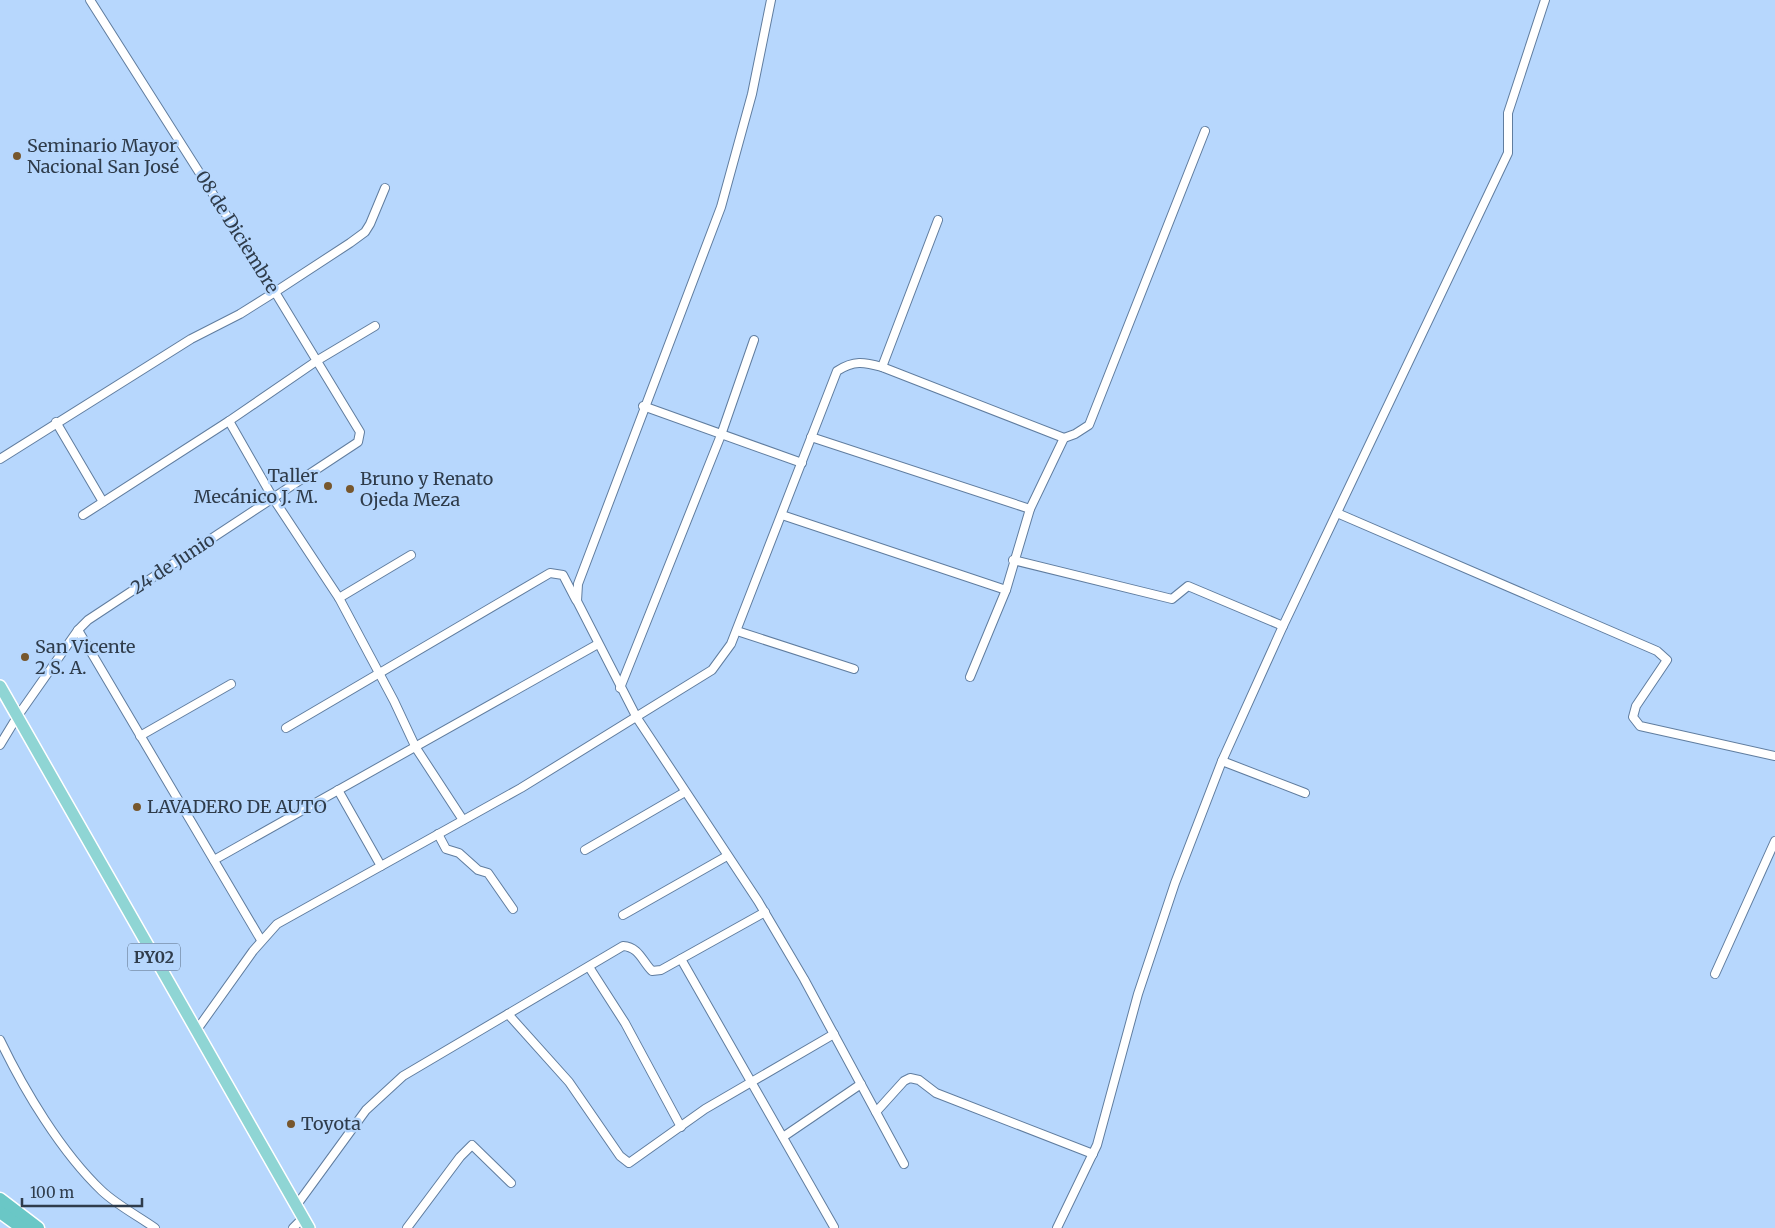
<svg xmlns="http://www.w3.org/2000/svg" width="1775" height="1228" viewBox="0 0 1775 1228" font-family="Merriweather,serif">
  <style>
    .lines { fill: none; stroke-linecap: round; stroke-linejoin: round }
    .minor-casing { stroke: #607d9f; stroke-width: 10 }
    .primary-casing { stroke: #fff; stroke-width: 14 }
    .trunk-casing { stroke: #fff; stroke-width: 15 }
    .minor { stroke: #fff; stroke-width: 8 }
    .primary { stroke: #8fd5d4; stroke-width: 11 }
    .trunk { stroke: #6ac7c6; stroke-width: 12 }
    .poi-dot { fill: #77572d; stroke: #b7d7fd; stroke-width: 2 }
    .labels { text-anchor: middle; stroke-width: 5; stroke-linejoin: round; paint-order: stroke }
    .shield { fill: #b7d7fd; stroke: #586a80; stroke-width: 1 }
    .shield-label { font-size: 16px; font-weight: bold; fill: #2f3c4b }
    .poi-label { font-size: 18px; fill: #2f3c4b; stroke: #b7d7fd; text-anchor: start }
    .street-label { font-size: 18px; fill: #2f3c4b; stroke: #b7d7fd }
  </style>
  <rect width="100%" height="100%" fill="#b7d7fd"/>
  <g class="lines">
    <g class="minor-casing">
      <g id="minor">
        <polyline points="771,0 752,94 721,207 578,584 577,601 637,718 758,901 804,979 904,1164"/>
        <polyline points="882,367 938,220"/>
        <polyline points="643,406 802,463"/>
        <polyline points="229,421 273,498 339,598 394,701 416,748 463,820"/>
        <polyline points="56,422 103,502"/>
        <polyline points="811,437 1030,509"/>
        <polyline points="0,459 191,339 240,314 275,292 350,243 365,232 370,224 385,188"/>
        <polyline points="1337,513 1657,651 1667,660 1636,706 1633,717 1640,726 1775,756"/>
        <polyline points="83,515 229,421 318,360 375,326"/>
        <polyline points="782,515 1006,590"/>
        <polyline points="1013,560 1172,599 1188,586 1283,626"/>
        <polyline points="339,598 411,555"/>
        <polyline points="78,630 261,940"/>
        <polyline points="737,631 854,669"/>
        <polyline points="970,677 1006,590 1030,509 1064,438 1075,434 1089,425 1205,131"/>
        <polyline points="620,688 721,435 754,340"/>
        <polyline points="286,728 550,573 563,575 576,600"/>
        <polyline points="140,736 231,684"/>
        <polyline points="0,745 17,717 78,630 88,620 358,442 360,432 275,292 90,0"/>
        <polyline points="1222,761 1305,793"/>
        <polyline points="338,790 381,866"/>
        <polyline points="438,834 446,849 459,853 478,870 488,873 513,909"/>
        <polyline points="585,850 685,792"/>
        <polyline points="214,860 598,644"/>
        <polyline points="623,915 727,856"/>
        <polyline points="681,959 834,1227"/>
        <polyline points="589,967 625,1023 681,1127"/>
        <polyline points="1715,974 1775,841"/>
        <polyline points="508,1014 569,1082 620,1156 629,1163 705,1109 834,1034"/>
        <path d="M 196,1031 L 253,951 L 277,924 L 521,788 L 712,670 L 731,644 L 837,371 C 854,360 864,362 882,367 L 1064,438"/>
        <path d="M 0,1040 C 24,1090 61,1152 102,1191 C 117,1205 138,1216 155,1228"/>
        <polyline points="876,1112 904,1081 910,1078 919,1080 936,1093 1093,1154"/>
        <polyline points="783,1137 861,1084"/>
        <path d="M 296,1206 L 366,1110 L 403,1076 L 623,946 C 639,947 642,961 652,971 L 661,970 L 765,912"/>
        <polyline points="293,1228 303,1218"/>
        <polyline points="407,1228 460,1157 472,1145 511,1183"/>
        <polyline points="1057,1228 1097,1145 1138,994 1175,883 1222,761 1283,626 1508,153 1508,113 1545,0"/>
      </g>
    </g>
    <g class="primary-casing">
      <polyline id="primary" points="0,686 309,1228"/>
    </g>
    <g class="trunk-casing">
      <g id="trunk">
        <polyline points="0,1199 38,1228"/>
        <polyline points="0,1212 22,1228"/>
      </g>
    </g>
    <use href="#minor" class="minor"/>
    <use href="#primary" class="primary"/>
    <use href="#trunk" class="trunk"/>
  </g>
  <g class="poi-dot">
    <circle cx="17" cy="156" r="5"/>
    <circle cx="328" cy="486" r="5"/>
    <circle cx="350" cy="489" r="5"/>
    <circle cx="25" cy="657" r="5"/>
    <circle cx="137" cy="807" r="5"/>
    <circle cx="291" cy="1124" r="5"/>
  </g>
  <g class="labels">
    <rect class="shield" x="128" y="943.5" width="52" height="27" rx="4"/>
    <g class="shield-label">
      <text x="154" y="963">PY02</text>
    </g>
    <g class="poi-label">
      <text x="27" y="152">Seminario Mayor<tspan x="27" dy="21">Nacional San José</tspan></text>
      <text x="318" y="482" text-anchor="end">Taller<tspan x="318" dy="21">Mecánico J. M.</tspan></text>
      <text x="360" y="485">Bruno y Renato<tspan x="360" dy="21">Ojeda Meza</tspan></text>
      <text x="35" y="653">San Vicente<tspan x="35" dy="21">2 S. A.</tspan></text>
      <text x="147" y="813">LAVADERO DE AUTO</text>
      <text x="301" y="1130">Toyota</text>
    </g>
    <g class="street-label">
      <text transform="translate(237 232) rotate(58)" y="6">08 de Diciembre</text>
      <text transform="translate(173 564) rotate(-33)" y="6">24 de Junio</text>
    </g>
  </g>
  <path d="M22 1198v8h120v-8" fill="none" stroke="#2f3c4b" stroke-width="2.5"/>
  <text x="30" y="1198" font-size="15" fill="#2f3c4b" stroke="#b7d7fd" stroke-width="4" paint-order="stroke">100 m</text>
</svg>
